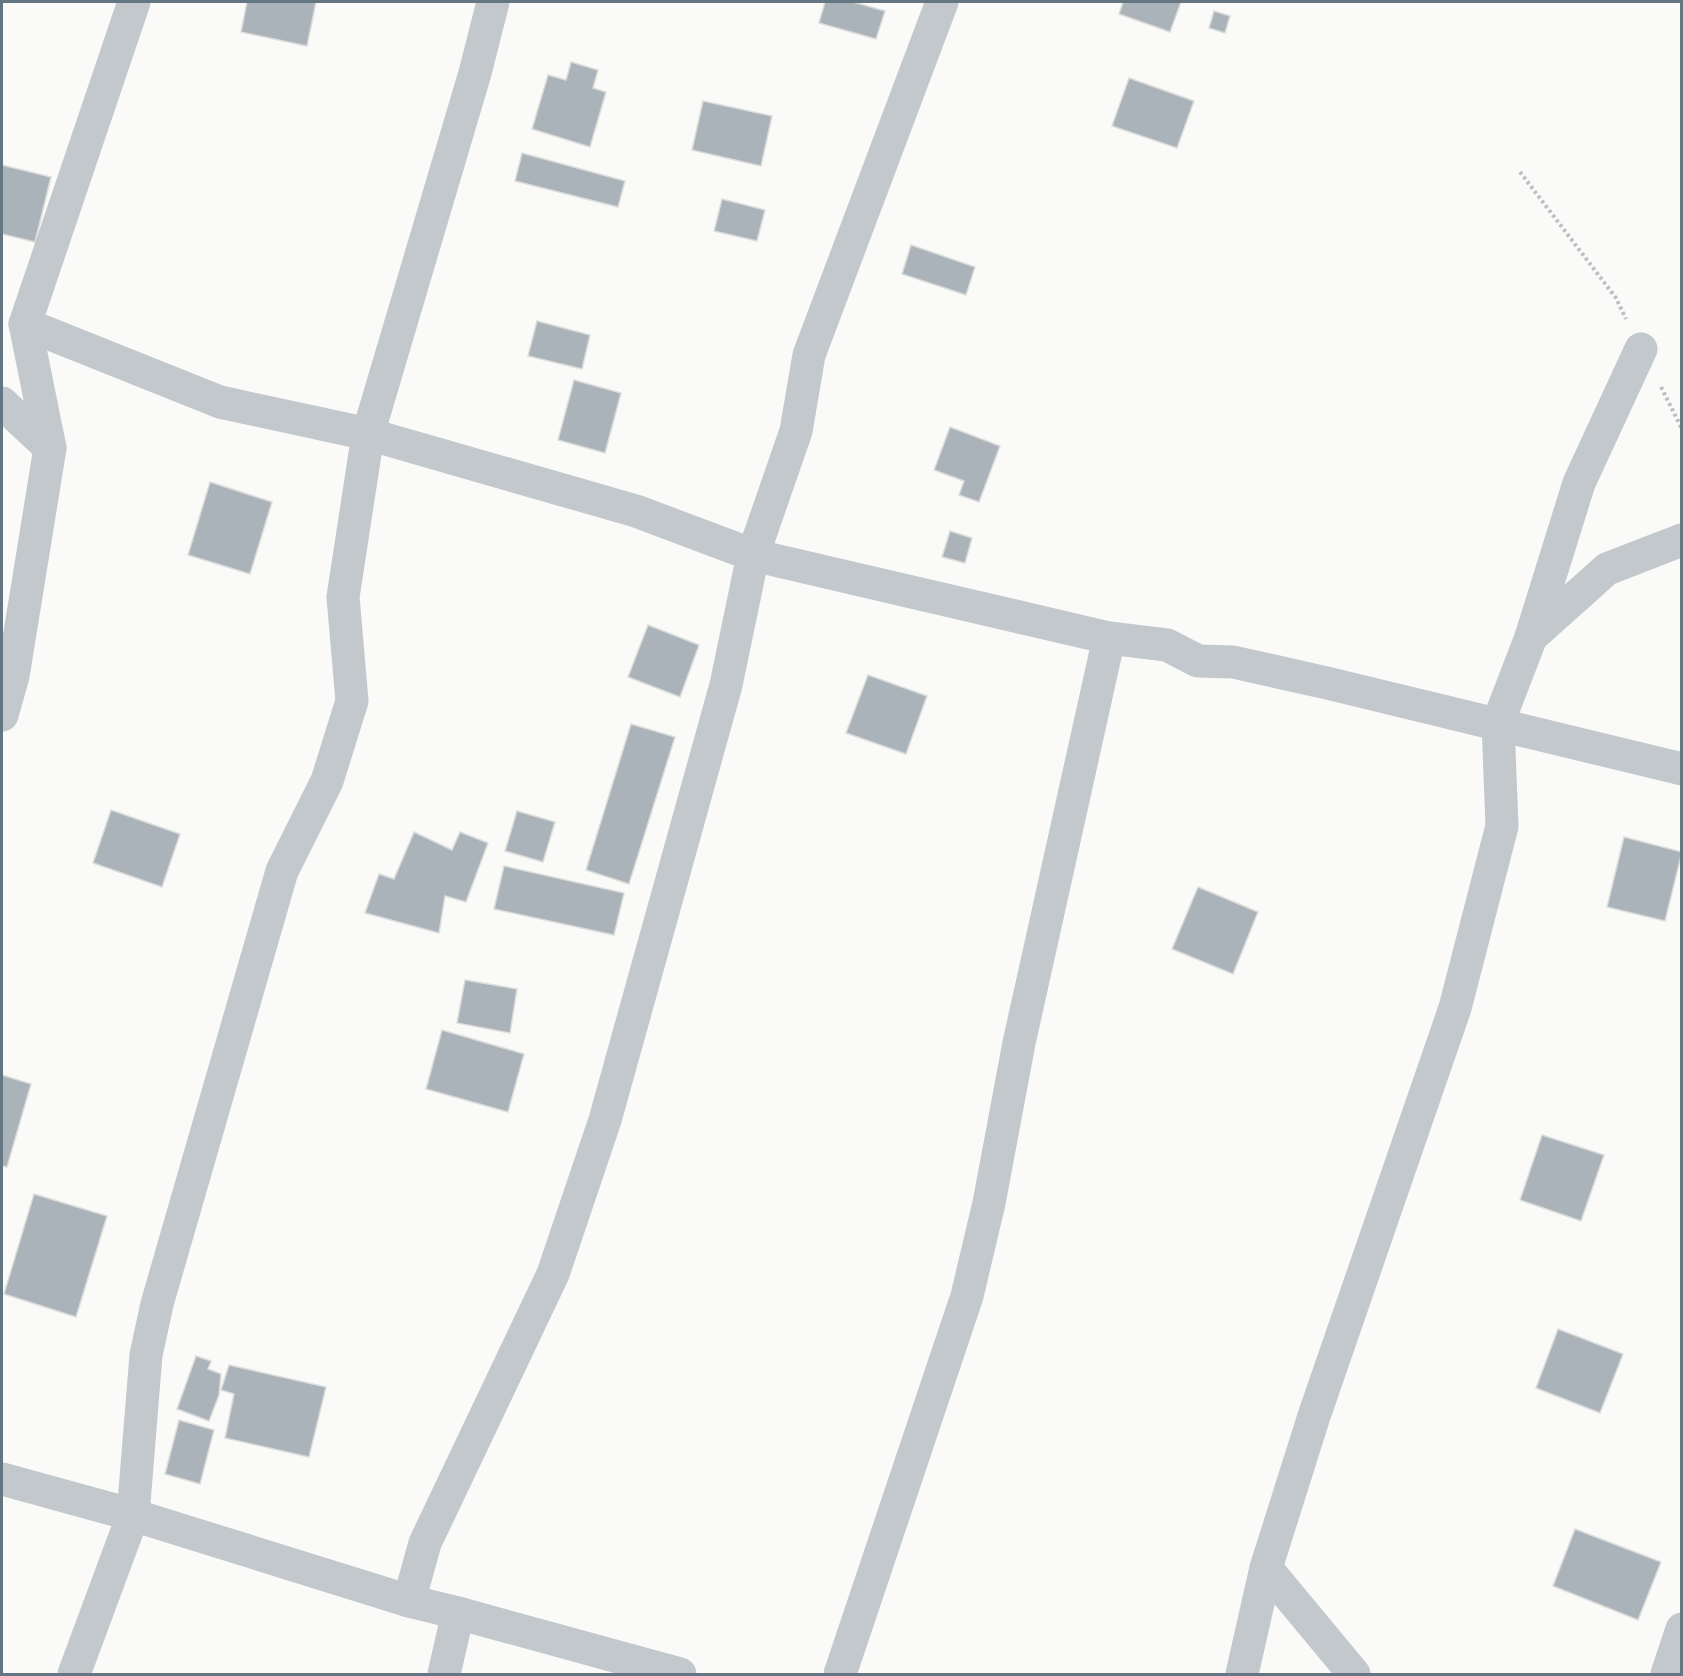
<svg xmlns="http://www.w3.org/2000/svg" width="1683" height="1676" viewBox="0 0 1683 1676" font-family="Montserrat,sans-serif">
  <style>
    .building { fill: #aab3b9; stroke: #dcdcda; stroke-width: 1.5 }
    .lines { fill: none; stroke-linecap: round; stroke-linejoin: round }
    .path { stroke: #bbbfc2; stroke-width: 4; stroke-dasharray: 3 3; stroke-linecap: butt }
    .minor { stroke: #c3c8cc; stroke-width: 33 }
  </style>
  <rect width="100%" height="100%" fill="#fafaf8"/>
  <g class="building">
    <polygon points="247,2 316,2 307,46 241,32"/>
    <polygon points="825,2 853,2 885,11 876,39 819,23"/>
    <polygon points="1123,2 1181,2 1170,32 1119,14"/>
    <polygon points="1214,11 1230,16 1225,33 1209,28"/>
    <polygon points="571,62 598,70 593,88 606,92 590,147 532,129 548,75 566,80"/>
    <polygon points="1129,78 1194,101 1177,148 1112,126"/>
    <polygon points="703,101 772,116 761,166 692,150"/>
    <polygon points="522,153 625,181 618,207 515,181"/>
    <polygon points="2,165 51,177 35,242 2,234"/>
    <polygon points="722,199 765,210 757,241 714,231"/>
    <polygon points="911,245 975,267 966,295 902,274"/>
    <polygon points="537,321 590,335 582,369 528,356"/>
    <polygon points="574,380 621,393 605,453 558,440"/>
    <polygon points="950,427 1000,446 979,502 959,495 964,481 934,470"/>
    <polygon points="210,482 272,502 250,574 188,555"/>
    <polygon points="950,531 972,538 965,563 942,557"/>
    <polygon points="648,625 699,645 680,697 628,677"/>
    <polygon points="868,675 927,696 906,754 846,733"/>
    <polygon points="631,724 675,737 629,884 586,870"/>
    <polygon points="111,810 180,834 162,887 93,863"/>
    <polygon points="517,811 555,822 543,862 505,851"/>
    <polygon points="414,832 452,850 460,832 488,843 466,902 445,896 439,933 365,913 379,874 394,879"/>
    <polygon points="1624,837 1682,852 1665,921 1607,907"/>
    <polygon points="504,866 624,893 614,935 494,909"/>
    <polygon points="1198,887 1258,912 1233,974 1172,949"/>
    <polygon points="465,980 517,989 510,1033 457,1023"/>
    <polygon points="442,1030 524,1054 508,1112 426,1089"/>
    <polygon points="2,1075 31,1084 7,1167 2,1166"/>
    <polygon points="1542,1135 1604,1155 1581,1221 1520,1200"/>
    <polygon points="34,1194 107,1216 76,1317 4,1294"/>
    <polygon points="1558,1329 1623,1354 1600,1413 1536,1388"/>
    <polygon points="196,1356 211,1361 208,1369 221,1374 219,1395 209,1421 177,1409"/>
    <polygon points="229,1365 326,1387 309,1457 225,1438 234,1394 221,1390"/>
    <polygon points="179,1420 214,1430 200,1484 165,1474"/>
    <polygon points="1575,1529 1661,1562 1638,1620 1553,1586"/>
  </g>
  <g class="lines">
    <g class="path">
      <polyline points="1520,172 1616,298 1626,319"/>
      <polyline points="1661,387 1682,429"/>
    </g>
    <g class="minor">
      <polyline points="25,324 220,402 368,434 636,511 753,555 1109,638 1167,645 1198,661 1233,662 1327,683 1682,769"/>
      <polyline points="2,403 50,448"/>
      <polyline points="1531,637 1579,483 1641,349"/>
      <polyline points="2,715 13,676 50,448 25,324 134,2"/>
      <polyline points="2,1479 133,1515 409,1601 425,1543 553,1274 605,1120 726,685 753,555 796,431 809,355 942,2"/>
      <polyline points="1266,1568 1354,1674"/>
      <polyline points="409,1601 458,1613 680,1674"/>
      <polyline points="74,1674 133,1515 146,1355 157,1304 282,871 327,781 352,701 343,597 368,434 475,73 493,2"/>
      <polyline points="444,1674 458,1613"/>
      <polyline points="840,1674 967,1296 989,1203 1019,1043 1109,638"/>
      <polyline points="1242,1674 1266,1568 1314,1416 1455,1008 1502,826 1498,723 1531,637 1607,569 1682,540"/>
      <polyline points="1667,1674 1682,1629"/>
    </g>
  </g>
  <rect width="1683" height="1676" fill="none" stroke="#657683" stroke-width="6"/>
</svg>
